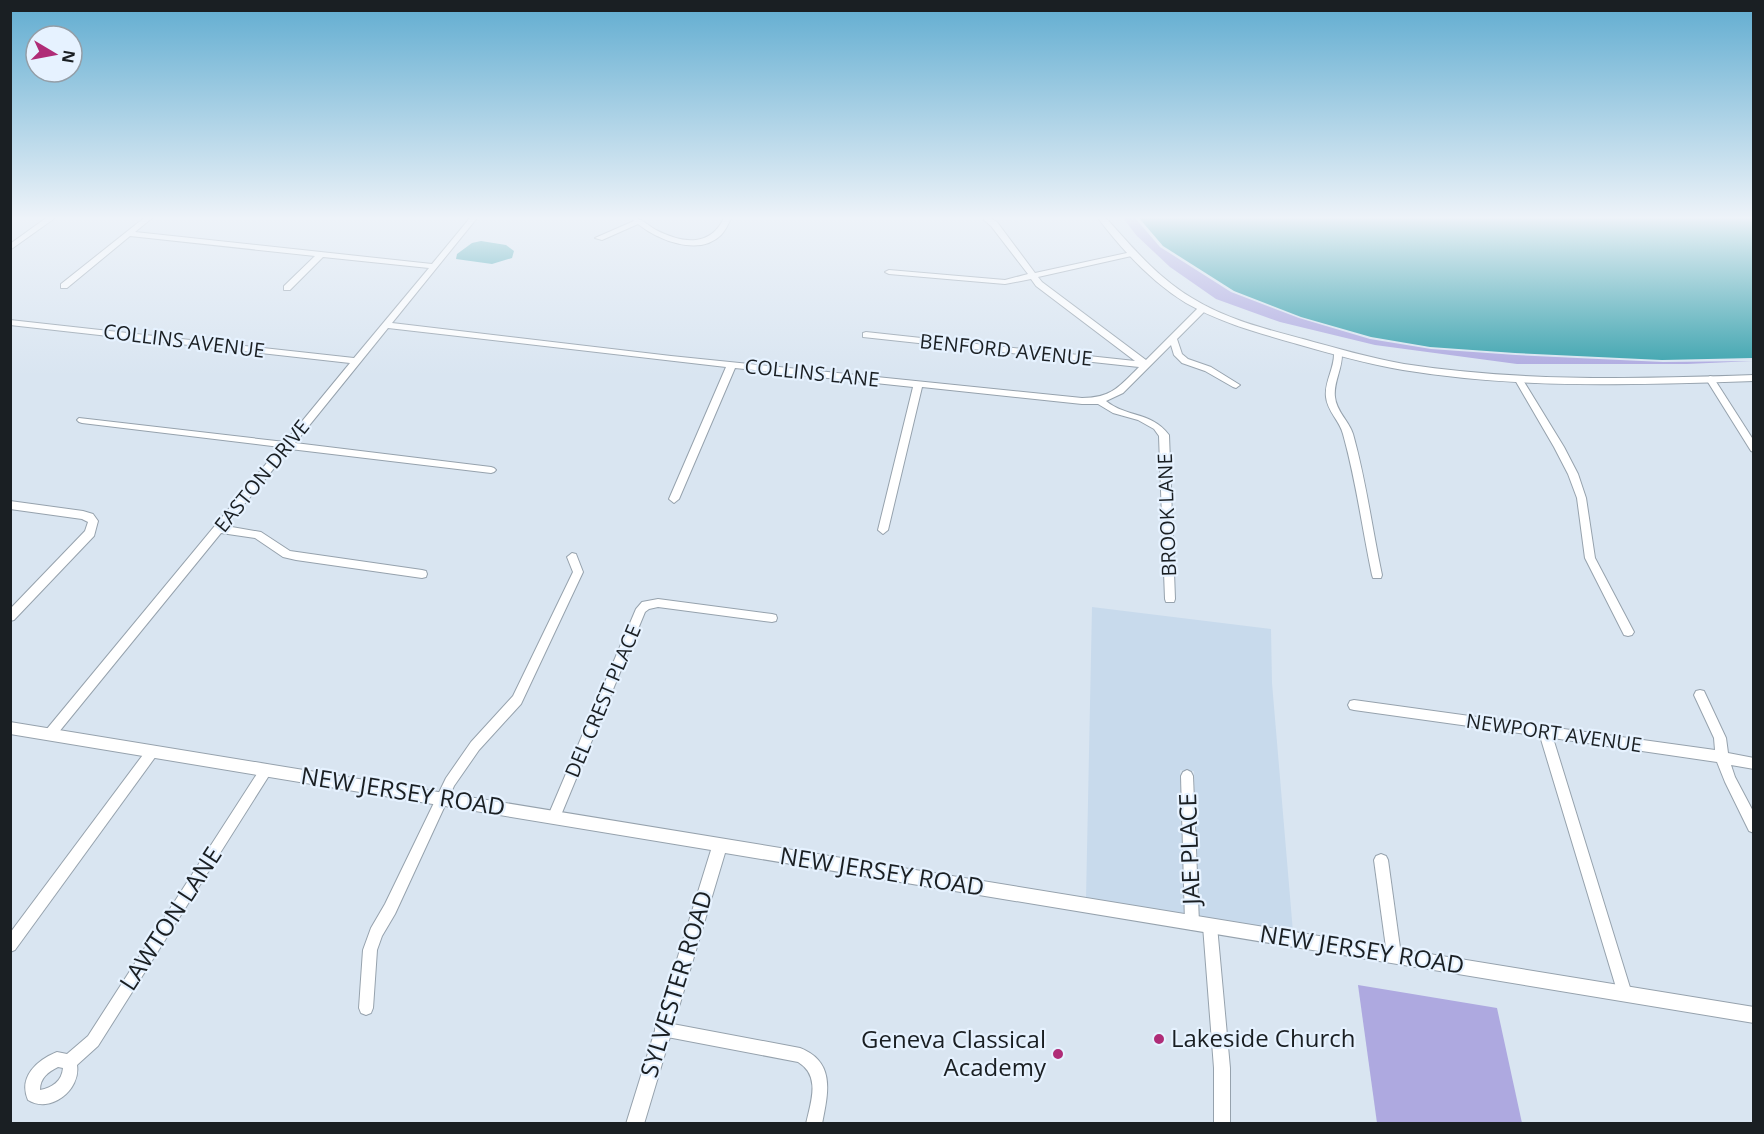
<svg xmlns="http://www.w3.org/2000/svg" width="1764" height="1134" viewBox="0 0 1764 1134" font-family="'Open Sans',sans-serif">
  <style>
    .built { fill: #c8daec }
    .green { fill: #aea9e0 }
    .water { fill: #35a0ab }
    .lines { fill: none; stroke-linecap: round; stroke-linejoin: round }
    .minor-casing { stroke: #96a2ad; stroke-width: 2 }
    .tertiary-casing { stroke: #96a2ad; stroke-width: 2 }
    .minor { fill: #fff; fill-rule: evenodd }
    .tertiary { fill: #fff; fill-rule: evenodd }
    .poi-dot { fill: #af2c77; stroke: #e6f2ff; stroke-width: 2 }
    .labels { text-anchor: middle; stroke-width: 4.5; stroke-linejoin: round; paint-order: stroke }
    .street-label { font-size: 20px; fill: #1a1f23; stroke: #e6f2ff }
    .near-street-label { font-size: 24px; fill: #1a1f23; stroke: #e6f2ff }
    .near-poi-label { font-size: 24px; fill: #1a1f23; stroke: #e6f2ff; text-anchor: start }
  </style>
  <rect width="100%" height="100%" fill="#d9e5f1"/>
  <polygon class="built" points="1092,607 1271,629 1272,683 1293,932 1199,917 1194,771 1180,770 1184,915 1086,899"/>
  <g class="green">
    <polygon points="1123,218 1135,218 1160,247 1231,292 1299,318 1370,339 1431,349 1516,355 1663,362 1753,361 1687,364 1517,364 1375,345 1280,322 1216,299 1170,267 1137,236"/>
    <polygon points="1358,985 1497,1008 1522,1123 1377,1123"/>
  </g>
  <g class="water">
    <polygon points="1139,218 1753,218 1753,358 1662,360 1515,353 1430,347 1371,337 1301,317 1234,291 1163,246"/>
    <polygon points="481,241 506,245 514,251 512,258 492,264 456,259 457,254 472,243"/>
  </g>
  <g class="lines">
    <g class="minor-casing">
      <g id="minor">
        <path d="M 144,218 L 152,218 L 135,232 L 432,264 L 470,218 L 477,218 L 392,323 L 671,356 L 1082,398 C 1111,398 1119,387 1139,367 L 863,337 L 863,333 L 866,332 L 1135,361 L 1036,286 L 1031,279 L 1005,284 L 889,274 L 885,272 L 889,270 L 1005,280 L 1028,274 L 991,226 L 982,218 L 990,218 L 997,222 L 1035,273 L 1136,251 L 1136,255 L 1038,277 L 1042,282 L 1146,360 L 1200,306 L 1206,306 L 1206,310 L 1177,339 L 1182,354 L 1188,359 L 1211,367 L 1240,385 L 1236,388 L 1233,387 L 1205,371 L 1182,363 L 1174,355 L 1171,345 L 1123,393 L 1106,401 C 1127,418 1151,411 1169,435 L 1175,599 L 1174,602 L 1166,602 L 1165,599 L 1159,436 L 1154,429 L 1138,420 L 1113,413 L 1098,404 L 1082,404 L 922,387 L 888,530 L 883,534 L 878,530 L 913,387 L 735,368 L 679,499 L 674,503 L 669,499 L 726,367 L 388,328 L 295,443 L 491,467 L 494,468 L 496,470 L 494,472 L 491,473 L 290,449 L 226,526 L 261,532 L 290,551 L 422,570 L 426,571 L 427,574 L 426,577 L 422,578 L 296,560 L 283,557 L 255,538 L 221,533 L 54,738 L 50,739 L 46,738 L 44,734 L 46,730 L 280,447 L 82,423 L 79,422 L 77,420 L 79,418 L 285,442 L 350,363 L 10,325 L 10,320 L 354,358 L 429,268 L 323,257 L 290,290 L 284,290 L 284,286 L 315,256 L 130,236 L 67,288 L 61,288 L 61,284 Z"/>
        <path d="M 632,218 C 642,218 647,225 656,230 C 681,243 710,248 724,218 L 731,218 C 728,224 726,230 721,235 C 699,257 658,240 638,224 L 602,240 L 595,238 L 634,221 Z"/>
        <path d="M 1338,349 L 1342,352 C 1343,368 1333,383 1335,397 C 1336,411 1349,421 1353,434 C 1366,480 1372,528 1382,575 L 1381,578 L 1373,578 L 1372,575 C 1362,528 1356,480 1343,434 C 1340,421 1327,411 1326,397 C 1324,382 1335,368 1334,352 Z"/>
        <polygon points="1710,376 1713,377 1754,441 1754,452 1751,451 1706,379"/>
        <polygon points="1519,377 1523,380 1564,447 1578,474 1586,498 1595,558 1634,632 1632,635 1628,636 1624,635 1585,558 1577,498 1568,474 1554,447 1515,380"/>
        <polygon points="10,501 83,511 93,514 98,521 94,536 14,620 10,621 10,609 85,531 88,522 82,519 10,509"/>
        <polygon points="572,553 576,554 583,572 521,704 479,750 454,786 395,914 382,936 377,950 373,1008 371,1013 366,1015 361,1013 359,1008 363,950 371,928 385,904 446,778 471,742 513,696 573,572 567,557"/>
        <polygon points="658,599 772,614 776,615 777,618 776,621 772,622 658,607 649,609 645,612 559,820 554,822 549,820 548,816 636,609 642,602"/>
        <polygon points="1700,690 1704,691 1726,738 1728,753 1754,758 1754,769 1731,765 1735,777 1754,813 1754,833 1749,831 1725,782 1717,762 1553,738 1632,994 1630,999 1625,1001 1620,999 1618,994 1540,736 1354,710 1350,709 1348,705 1350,701 1354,700 1715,750 1714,738 1694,695 1696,691"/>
        <polygon points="152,747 156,748 158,752 156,756 15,950 10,952 10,933 148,748"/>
        <path d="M 266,764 L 270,766 L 272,770 L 270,774 L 98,1046 L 77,1065 C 81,1090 50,1114 28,1100 C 18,1077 37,1060 57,1052 L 67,1054 L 88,1036 L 262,766 ZM 58,1067 L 63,1068 C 62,1081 52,1088 40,1090 C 40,1078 48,1072 58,1067 Z"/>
        <polygon points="1187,770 1191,772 1193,776 1199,923 1197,928 1192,930 1187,928 1185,923 1181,776 1183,772"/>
        <polygon points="1381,854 1386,856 1388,860 1401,955 1399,960 1394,962 1389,960 1387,955 1374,860 1376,856"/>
        <polygon points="1210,919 1215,921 1217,926 1230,1068 1230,1124 1214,1124 1214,1068 1203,926 1205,921"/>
        <path d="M 662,1022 L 800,1048 C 836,1062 828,1093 822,1124 L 806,1124 C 811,1101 821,1076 798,1062 L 662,1036 L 657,1034 L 655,1029 L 657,1024 Z"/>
      </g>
    </g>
    <g class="tertiary-casing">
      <g id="tertiary">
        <polygon points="46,218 55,218 10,250 10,244"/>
        <path d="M 1098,218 L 1106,218 C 1132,247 1158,278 1192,298 C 1226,319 1265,329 1303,339 C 1336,348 1370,358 1404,364 C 1520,382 1637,379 1754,375 L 1754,381 C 1637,385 1519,389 1403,370 C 1367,364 1332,354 1297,344 C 1259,333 1221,323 1186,303 C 1152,282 1122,250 1098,218 Z"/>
        <polygon points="10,722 1754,1007 1754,1023 725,853 644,1124 626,1124 711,850 10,734"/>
      </g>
    </g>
    <use href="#minor" class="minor"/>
    <use href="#tertiary" class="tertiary"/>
  </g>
  <linearGradient id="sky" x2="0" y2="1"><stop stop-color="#60acd0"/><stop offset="0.58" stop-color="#eef3f9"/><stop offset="1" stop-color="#eef3f9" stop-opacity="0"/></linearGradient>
  <rect width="1764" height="376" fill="url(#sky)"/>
  <g class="poi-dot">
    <circle cx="1159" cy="1039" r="6"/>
    <circle cx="1058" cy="1054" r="6"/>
  </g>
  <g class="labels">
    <g class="street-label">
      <text transform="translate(184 341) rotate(7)" y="7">COLLINS AVENUE</text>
      <text transform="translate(1006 350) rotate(6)" y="7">BENFORD AVENUE</text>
      <text transform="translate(812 373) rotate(6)" y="7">COLLINS LANE</text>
      <text transform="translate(262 476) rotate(-51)" y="7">EASTON DRIVE</text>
      <text transform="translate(1167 515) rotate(-92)" y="7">BROOK LANE</text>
      <text transform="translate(603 701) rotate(-67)" y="7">DEL CREST PLACE</text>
      <text transform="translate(1554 733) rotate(8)" y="7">NEWPORT AVENUE</text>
    </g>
    <g class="near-street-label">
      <text transform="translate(403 792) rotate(9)" y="8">NEW JERSEY ROAD</text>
      <text transform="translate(1190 849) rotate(-92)" y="8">JAE PLACE</text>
      <text transform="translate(882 872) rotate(9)" y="8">NEW JERSEY ROAD</text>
      <text transform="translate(171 919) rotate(-57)" y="8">LAWTON LANE</text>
      <text transform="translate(1362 950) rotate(9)" y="8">NEW JERSEY ROAD</text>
      <text transform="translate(677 984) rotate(-73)" y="8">SYLVESTER ROAD</text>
    </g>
    <g class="near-poi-label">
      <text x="1171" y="1047">Lakeside Church</text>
      <text x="1046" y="1048" text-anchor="end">Geneva Classical<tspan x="1046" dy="28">Academy</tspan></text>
    </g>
  </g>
  <rect width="1764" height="1134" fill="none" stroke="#1a1f23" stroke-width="24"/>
  <g transform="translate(54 54) rotate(100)"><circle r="28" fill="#e6f2ff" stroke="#949ea7" stroke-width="1.5"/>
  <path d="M0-4.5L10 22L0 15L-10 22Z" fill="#af2c77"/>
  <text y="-9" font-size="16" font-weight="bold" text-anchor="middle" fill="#1a1f23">N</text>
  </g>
</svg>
